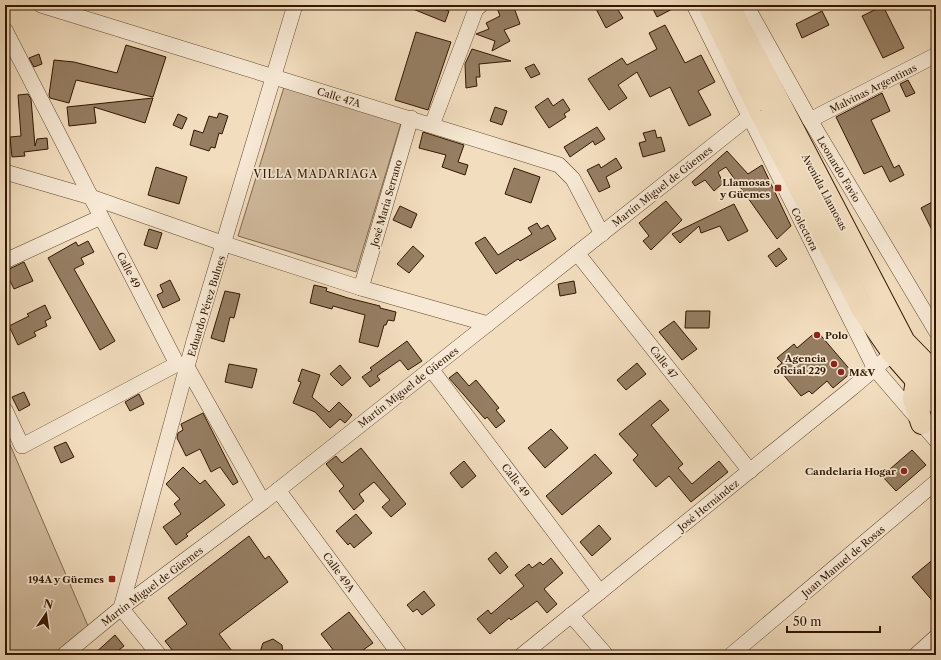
<svg xmlns="http://www.w3.org/2000/svg" width="941" height="660" viewBox="0 0 941 660" font-family="'Libre Caslon Text',serif">
  <style>
    .green { fill: #d1bb9e; stroke: #82694f }
    .building { fill: #967e63; stroke: #321700 }
    .lines { fill: none; stroke-linecap: round; stroke-linejoin: round }
    .street-casing { stroke: #624830; stroke-width: 16 }
    .highway-casing { stroke: #321700; stroke-width: 24 }
    .street { stroke: #f7e9d5; stroke-width: 15 }
    .highway { stroke: #f2ddbe; stroke-width: 22 }
    .poi-dot { fill: #8f2418; stroke: #f7e9d5; stroke-width: 1.5 }
    .labels { text-anchor: middle; stroke-width: 3.5; stroke-linejoin: round; paint-order: stroke }
    .street-label { font-size: 10px; fill: #321700; stroke: #f7e9d5 }
    .poi-label { font-size: 10px; font-weight: bold; fill: #321700; stroke: #f7e9d5; text-anchor: end }
    .neighbourhood-label { font-size: 11px; letter-spacing: 1px; fill: #321700; stroke: #f7e9d5 }
  </style>
  <rect width="100%" height="100%" fill="#f2ddbe"/>
  <filter id="stains"><feTurbulence type="fractalNoise" baseFrequency=".005" numOctaves="4"/><feColorMatrix values="0 0 0 0 .2 0 0 0 0 .09 0 0 0 0 .02 0 0 0 .5 -.17"/></filter>
  <radialGradient id="worn" r=".72"><stop offset=".6" stop-color="#630" stop-opacity="0"/><stop offset="1" stop-color="#630" stop-opacity=".3"/></radialGradient>
  <g class="green">
    <polygon points="284,87 401,123 356,272 238,236"/>
    <polygon points="5,433 88,626 53,655 5,655"/>
  </g>
  <g class="building">
    <polygon points="403,5 433,5 449,11 445,22"/>
    <polygon points="496,5 513,5 520,24 504,30 510,41 492,51 495,41 476,34 489,29 486,23 500,16"/>
    <polygon points="594,5 615,5 623,18 606,28"/>
    <polygon points="651,5 680,5 657,17"/>
    <polygon points="883,6 904,48 883,58 862,16"/>
    <polygon points="822,11 829,25 802,38 796,24"/>
    <polygon points="665,25 685,63 701,55 715,82 698,91 711,115 689,126 670,87 650,97 637,72 618,85 627,98 609,110 588,79 622,58 627,65 657,49 649,33"/>
    <polygon points="416,32 451,42 428,110 395,100"/>
    <polygon points="126,45 166,57 153,97 76,80 69,103 50,98 49,95 54,60 74,62 117,73"/>
    <polygon points="472,49 511,61 479,64 480,77 476,77 477,86 466,88 465,64"/>
    <polygon points="39,54 42,64 34,67 29,58"/>
    <polygon points="534,64 540,74 531,78 525,68"/>
    <polygon points="908,80 915,93 906,97 900,84"/>
    <polygon points="882,93 890,111 871,120 894,168 899,165 904,175 890,182 882,166 864,174 836,117"/>
    <polygon points="28,94 31,99 35,146 37,139 47,138 48,149 24,152 25,156 12,157 10,137 21,136 18,95"/>
    <polygon points="153,98 145,123 94,107 96,123 69,126 67,107"/>
    <polygon points="548,98 553,106 563,99 570,110 564,114 566,117 549,128 535,107"/>
    <polygon points="495,107 507,111 502,125 490,121"/>
    <polygon points="219,113 228,116 222,134 219,133 215,148 211,147 209,151 190,145 194,130 203,133 209,116 217,118"/>
    <polygon points="178,114 187,118 182,129 173,125"/>
    <polygon points="597,127 605,139 595,145 593,141 570,157 564,147"/>
    <polygon points="655,130 657,138 661,137 665,151 643,157 639,143 646,141 643,133"/>
    <polygon points="423,132 464,145 458,162 468,165 465,175 442,167 446,155 419,148"/>
    <polygon points="727,151 748,174 762,165 791,226 777,239 726,167 718,172 723,183 714,191 705,180 695,186 692,182"/>
    <polygon points="616,158 622,168 606,177 610,187 599,192 587,170 599,164 601,168"/>
    <polygon points="156,167 187,177 179,204 148,195"/>
    <polygon points="514,168 540,177 531,203 505,194"/>
    <polygon points="936,200 936,238 921,208"/>
    <polygon points="666,201 682,220 651,250 643,241 649,236 639,223"/>
    <polygon points="734,204 748,231 728,241 720,226 701,233 699,226 680,243 672,234"/>
    <polygon points="400,206 417,214 411,228 393,220"/>
    <polygon points="537,223 541,229 548,225 556,239 520,261 518,259 496,274 475,243 485,237 498,255 532,234 528,228"/>
    <polygon points="149,229 162,233 157,249 144,245"/>
    <polygon points="88,241 94,252 81,258 84,264 74,269 115,341 100,350 48,258 76,242 78,246"/>
    <polygon points="413,246 424,256 409,273 397,264"/>
    <polygon points="779,248 787,259 776,267 768,256"/>
    <polygon points="24,262 33,281 14,289 5,271"/>
    <polygon points="170,280 180,300 163,308 157,295 163,292 160,285"/>
    <polygon points="574,281 576,293 560,296 558,284"/>
    <polygon points="314,285 327,288 326,291 348,298 380,306 380,308 396,312 394,321 388,320 386,325 384,325 378,347 359,342 365,315 333,306 332,309 310,303"/>
    <polygon points="225,291 240,294 234,318 230,317 224,342 211,338"/>
    <polygon points="45,305 51,318 45,321 47,326 34,332 36,336 18,345 9,326 29,316 27,314"/>
    <polygon points="686,311 710,311 709,328 685,328"/>
    <polygon points="674,321 697,349 682,360 659,332"/>
    <polygon points="817,331 852,372 833,388 827,381 812,394 809,391 801,396 777,367 782,363 777,358 794,344 797,348"/>
    <polygon points="407,341 422,361 408,370 400,360 377,376 380,380 370,387 362,377 372,370 370,368"/>
    <polygon points="637,363 646,374 626,390 617,380"/>
    <polygon points="229,364 257,369 252,388 225,382"/>
    <polygon points="340,365 351,378 342,386 330,374"/>
    <polygon points="302,369 320,375 312,397 329,412 339,402 352,415 345,423 340,419 330,428 315,412 293,403 301,382 298,381"/>
    <polygon points="457,372 469,386 476,380 499,408 496,410 505,421 496,428 487,417 485,419 449,378"/>
    <polygon points="24,392 30,405 19,411 12,397"/>
    <polygon points="139,394 144,404 130,411 125,402"/>
    <polygon points="660,400 669,410 651,425 683,464 678,468 692,484 719,461 728,472 691,502 669,476 656,487 633,460 638,455 619,434"/>
    <polygon points="203,413 238,482 233,485 220,467 211,472 200,449 186,456 177,438 178,433 183,430 181,424"/>
    <polygon points="551,429 568,448 545,468 528,448"/>
    <polygon points="66,442 74,457 61,463 54,447"/>
    <polygon points="361,448 406,504 391,517 382,507 390,500 374,482 359,494 364,501 354,510 339,491 344,486 326,464 336,456 342,463"/>
    <polygon points="912,450 926,465 896,491 882,476"/>
    <polygon points="595,454 612,473 562,515 546,496"/>
    <polygon points="464,461 476,476 462,488 450,473"/>
    <polygon points="183,467 200,484 205,480 225,505 186,534 188,536 176,545 163,527 181,514 174,504 180,499 166,484"/>
    <polygon points="356,514 372,533 354,548 350,543 348,545 336,531"/>
    <polygon points="599,525 611,539 592,556 580,542"/>
    <polygon points="249,536 265,559 269,556 288,582 219,634 235,655 176,655 165,641 187,624 168,598"/>
    <polygon points="496,552 508,567 500,574 488,559"/>
    <polygon points="936,557 936,605 912,577"/>
    <polygon points="551,558 563,573 544,589 557,604 547,613 537,601 511,620 509,618 490,634 477,619 488,610 491,614 524,586 515,575 529,564 532,568 540,562 543,565"/>
    <polygon points="424,591 435,605 422,615 417,609 413,612 407,605"/>
    <polygon points="349,612 373,643 356,655 337,655 321,634"/>
    <polygon points="115,635 124,646 113,655 93,655"/>
    <polygon points="273,639 282,645 283,655 259,655 263,643"/>
  </g>
  <g class="lines">
    <g class="street-casing">
      <g id="street">
        <polyline points="41,5 559,165 573,179 602,234"/>
        <polyline points="694,5 875,369 936,440"/>
        <polyline points="746,5 810,120 936,331"/>
        <polyline points="5,30 177,364 187,367 263,502"/>
        <polyline points="810,120 936,55"/>
        <polyline points="432,125 476,9 481,5"/>
        <polyline points="5,172 91,197 225,244 361,288 488,324"/>
        <polyline points="577,253 750,471"/>
        <polyline points="5,261 101,217"/>
        <polyline points="361,288 411,118"/>
        <polyline points="431,369 600,592"/>
        <polyline points="5,410 22,446 177,364"/>
        <polyline points="278,490 400,655"/>
        <polyline points="121,608 194,341 295,5"/>
        <polyline points="121,608 159,655"/>
        <polyline points="571,615 606,655"/>
        <polyline points="64,655 121,608 263,502 749,117"/>
        <polyline points="522,655 852,388 893,353"/>
        <polyline points="731,655 936,482"/>
        <polyline points="916,655 936,637"/>
      </g>
    </g>
    <g class="highway-casing">
      <g id="highway">
        <polyline points="709,5 760,111 862,308 893,353 936,402"/>
        <polyline points="728,5 904,342 936,375"/>
        <polyline points="917,380 914,399 922,423"/>
      </g>
    </g>
    <use href="#street" class="street"/>
    <use href="#highway" class="highway"/>
  </g>
  <g class="poi-dot">
    <rect x="774" y="184" width="8" height="8" rx="2"/>
    <circle cx="817" cy="335" r="4"/>
    <circle cx="834" cy="364" r="4"/>
    <circle cx="841" cy="372" r="4"/>
    <circle cx="904" cy="471" r="4"/>
    <rect x="108" y="575" width="8" height="8" rx="2"/>
  </g>
  <g class="labels">
    <g class="street-label">
      <text transform="translate(873 88) rotate(-27)" y="4">Malvinas Argentinas</text>
      <text transform="translate(339 97) rotate(17)" y="4">Calle 47A</text>
      <text transform="translate(839 169) rotate(59)" y="4">Leonardo Favio</text>
      <text transform="translate(662 186) rotate(-38)" y="4">Martín Miguel de Güemes</text>
      <text transform="translate(825 192) rotate(62)" y="4">Avenida Llamosas</text>
      <text transform="translate(386 203) rotate(-74)" y="4">José María Serrano</text>
      <text transform="translate(805 229) rotate(63)" y="4">Colectora</text>
      <text transform="translate(129 270) rotate(63)" y="4">Calle 49</text>
      <text transform="translate(206 306) rotate(-73)" y="4">Eduardo Pérez Bulnes</text>
      <text transform="translate(664 362) rotate(52)" y="4">Calle 47</text>
      <text transform="translate(408 387) rotate(-38)" y="4">Martín Miguel de Güemes</text>
      <text transform="translate(516 480) rotate(53)" y="4">Calle 49</text>
      <text transform="translate(708 505) rotate(-39)" y="4">José Hernández</text>
      <text transform="translate(843 561) rotate(-40)" y="4">Juan Manuel de Rosas</text>
      <text transform="translate(339 572) rotate(54)" y="4">Calle 49A</text>
      <text transform="translate(152 586) rotate(-37)" y="4">Martín Miguel de Güemes</text>
    </g>
    <g class="poi-label">
      <text x="770" y="186">Llamosas<tspan x="770" dy="12">y Güemes</tspan></text>
      <text x="825" y="339" text-anchor="start">Polo</text>
      <text x="826" y="362">Agencia<tspan x="826" dy="12">oficial 229</tspan></text>
      <text x="849" y="376" text-anchor="start">M&amp;V</text>
      <text x="896" y="475">Candelaria Hogar</text>
      <text x="104" y="583">194A y Güemes</text>
    </g>
    <g class="neighbourhood-label">
      <text x="316" y="178">VILLA MADARIAGA</text>
    </g>
  </g>
  <rect width="941" height="660" fill="none" stroke="#f2ddbe" stroke-width="20"/>
  <rect x="6" y="6" width="929" height="648" fill="none" stroke="#321700" stroke-width="2"/>
  <rect x="10" y="10" width="921" height="640" fill="none" stroke="#321700"/>
  <g transform="translate(46 614) rotate(13)" stroke="#f7e9d5" stroke-width="3" paint-order="stroke">
  <path d="M0-3L7 15L0 10L-7 15Z" fill="#321700"/>
  <text y="-6" font-size="11" font-weight="bold" text-anchor="middle" fill="#321700">N</text>
  </g>
  <path d="M787 626v6h93v-6" fill="none" stroke="#321700" stroke-width="2"/>
  <text x="793" y="626" font-size="12" fill="#321700" stroke="#f7e9d5" stroke-width="3" paint-order="stroke">50 m</text>
  <rect width="100%" height="100%" filter="url(#stains)"/>
  <rect width="100%" height="100%" fill="url(#worn)"/>
</svg>
